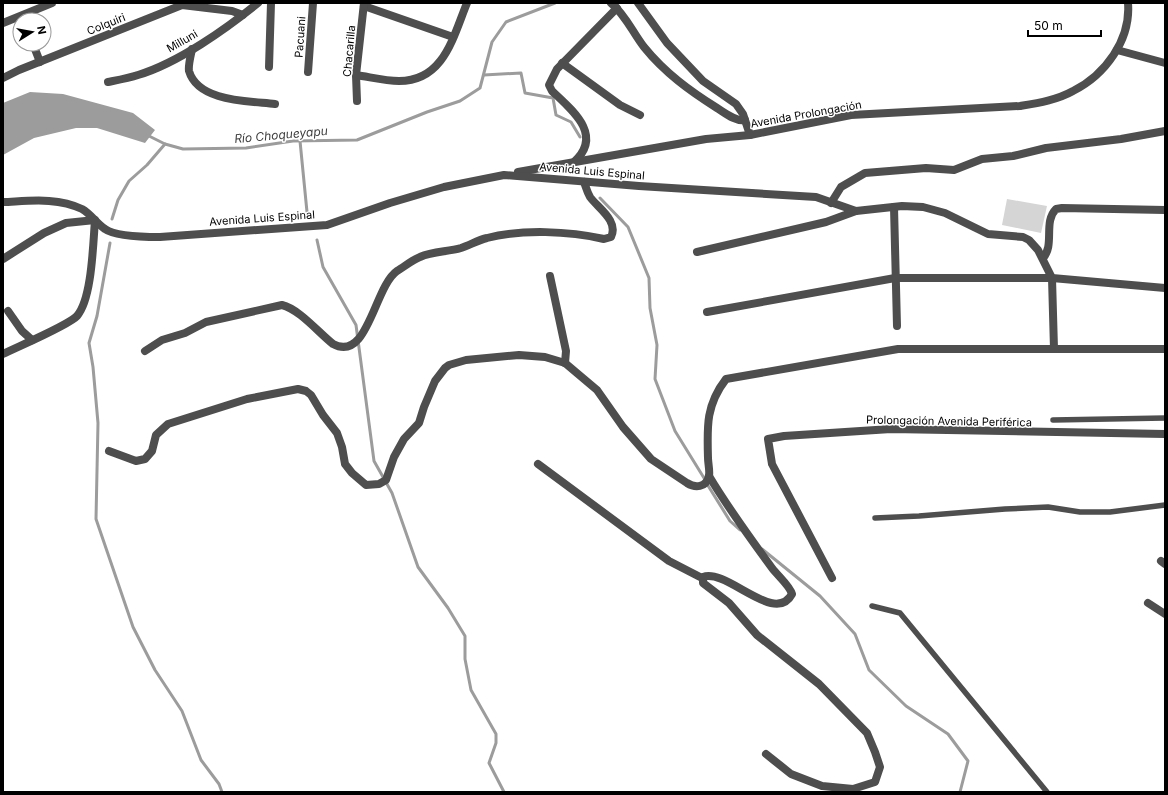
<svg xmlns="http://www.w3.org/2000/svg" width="1168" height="795" viewBox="0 0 1168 795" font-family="Inter,sans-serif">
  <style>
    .green { fill: #d5d5d5 }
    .water { fill: #9c9c9c }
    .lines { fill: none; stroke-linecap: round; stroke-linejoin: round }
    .stream { stroke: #9c9c9c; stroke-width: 3 }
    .service { stroke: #4e4e4e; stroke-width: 5.5 }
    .minor { stroke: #4e4e4e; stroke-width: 8 }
    .tertiary { stroke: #4e4e4e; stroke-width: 8 }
    .labels { text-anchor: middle; stroke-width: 3; stroke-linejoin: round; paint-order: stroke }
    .street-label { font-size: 11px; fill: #000; stroke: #fff }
    .water-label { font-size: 12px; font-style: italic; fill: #3d3d3d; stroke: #fff }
  </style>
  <rect width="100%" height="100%" fill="#fff"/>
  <polygon class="green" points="1007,199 1047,206 1041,233 1002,225"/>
  <polygon class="water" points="30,92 63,94 133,113 155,130 145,143 97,128 76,128 34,138 3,155 3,103"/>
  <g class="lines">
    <g class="stream">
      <polyline points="484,75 521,73 525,93 553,98 556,115 571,122 580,137"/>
      <polyline points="147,135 165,144 183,149 246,148 293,141 357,140 427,112 460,101 480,88 492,42 506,22 555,3"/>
      <polyline points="300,141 307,212"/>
      <polyline points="600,198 628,227 649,278 650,308 657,345 655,379 675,431 704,478"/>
      <polyline points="112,219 118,200 129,181 147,165 165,144"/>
      <polyline points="317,240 323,267 356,325 374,461 392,493 418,567 448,608 465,636 465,659 471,690 496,734 496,743 489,763 504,792"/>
      <polyline points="110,243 97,316 89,343 93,367 98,423 96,519 133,627 155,670 182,711 201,760 219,784 222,792"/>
      <polyline points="707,484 730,521 740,530"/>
      <polyline points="762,549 820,596 855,634 869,670 906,706 948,734 968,761 960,792"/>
    </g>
    <g class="service">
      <polyline points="1053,420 1165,418"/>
      <polyline points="875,518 919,516 1005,509 1048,507 1080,512 1110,512 1165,505"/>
      <polyline points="872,606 900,613 1047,792"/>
    </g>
    <g class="minor">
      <path d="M 611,3 C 625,14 633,33 644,47 C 665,73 690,91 717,108 C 725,113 736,122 745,120"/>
      <polyline points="638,3 667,43 703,81 736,104 743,114 750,135"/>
      <polyline points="364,6 453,37"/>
      <polyline points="3,23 52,3"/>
      <polyline points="33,44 40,62"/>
      <path d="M 192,49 C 191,55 188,65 189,71 C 198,102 249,101 275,104"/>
      <polyline points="1117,50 1165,63"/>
      <polyline points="562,63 620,105 640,115"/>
      <polyline points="269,67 271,3"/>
      <polyline points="308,72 313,3"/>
      <path d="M 356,75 C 370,77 385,81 399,81 C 444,81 453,37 467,3"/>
      <polyline points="3,78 19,70 182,5 232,11 243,15"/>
      <path d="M 108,82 C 118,80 129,78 138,75 C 178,63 226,29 258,3"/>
      <polyline points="357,101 356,75 364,3"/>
      <path d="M 574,162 C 604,135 572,110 552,91 L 549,85 L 557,69 L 617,8"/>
      <polyline points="831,203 841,187 865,173 926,168 954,170 982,159 1013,156 1046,148 1121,139 1165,131"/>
      <polyline points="894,207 897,326"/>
      <polyline points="697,252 826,222 856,211"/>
      <path d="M 1043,258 C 1055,245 1043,222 1056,209 L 1062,208 L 1165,210"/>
      <path d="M 3,259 L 44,233 L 66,223 L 95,220 C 93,244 92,299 77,316 C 69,325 17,347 3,354"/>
      <polyline points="550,276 566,351 565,363"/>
      <polyline points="8,311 22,331 32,340"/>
      <polyline points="707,312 895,278 1052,278 1054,349"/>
      <path d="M 145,351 L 162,340 L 185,333 L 206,322 L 282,305 C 299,309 319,333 333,344 C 368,363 374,287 397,271 C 404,267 412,260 420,257 C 433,251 448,252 461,248 C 470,245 478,240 487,238 C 522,229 569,231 604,239 L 611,237 C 619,221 598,208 590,197 C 587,192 586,187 584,182"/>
      <path d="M 109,451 L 136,461 L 145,459 L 152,451 L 156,435 L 168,424 L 247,399 L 298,389 L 306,391 L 311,395 L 323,415 L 337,433 L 342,447 L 345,464 L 352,473 L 366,485 L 379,484 L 386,480 L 394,457 L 404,439 L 419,423 L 424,407 L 435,381 L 445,368 L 449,365 L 466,360 L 519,355 L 545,357 L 565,363 L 597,390 L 623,427 L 651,459 L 687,483 C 695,488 706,488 709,476 C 710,471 708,463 708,458 C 707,426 706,405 726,379 L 898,349 L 1165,349"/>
      <polyline points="538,464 669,561 702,578"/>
      <path d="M 709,476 C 728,508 750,538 772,568 C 778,576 790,586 792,594 C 775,626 727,568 703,577 L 703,583 L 729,603 L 757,635 L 819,684 L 867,733 L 875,752 L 880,767 L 875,782 L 853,789 L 822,786 L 791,774 L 766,754"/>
      <polyline points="1161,561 1165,564"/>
      <polyline points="832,578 772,464 768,439 784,436 891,429 1165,434"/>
      <polyline points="1148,603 1165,614"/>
    </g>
    <g class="tertiary">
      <path d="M 518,172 L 706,139 L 750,135 L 851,115 L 1020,106 C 1038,103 1057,100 1073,91 C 1105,75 1131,40 1128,3"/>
      <path d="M 3,202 C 29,201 57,197 82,209 C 91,214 97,224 105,229 C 116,237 147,237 160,237 L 327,225 L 390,203 L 444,187 L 504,175 L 639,186 L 816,197 L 856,211 L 902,206 L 923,207 L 945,213 L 988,234 L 1023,237 L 1029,240 L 1038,250 L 1052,278 L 1165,288"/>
    </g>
  </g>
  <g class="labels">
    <g class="street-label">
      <text transform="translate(106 24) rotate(-22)" y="4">Colquiri</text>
      <text transform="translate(300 37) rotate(-86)" y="4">Pacuani</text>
      <text transform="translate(182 41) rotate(-30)" y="4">Milluni</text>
      <text transform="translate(349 51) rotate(-85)" y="4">Chacarilla</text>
      <text transform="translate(806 114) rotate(-10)" y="4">Avenida Prolongación</text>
      <text transform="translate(592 171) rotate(5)" y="4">Avenida Luis Espinal</text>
      <text transform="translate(262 218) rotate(-4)" y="4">Avenida Luis Espinal</text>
      <text transform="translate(949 421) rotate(1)" y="4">Prolongación Avenida Periférica</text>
    </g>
    <g class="water-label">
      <text transform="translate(281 135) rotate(-5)" y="4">Río Choqueyapu</text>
    </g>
  </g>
  <rect width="1168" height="795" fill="none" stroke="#000000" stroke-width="8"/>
  <g transform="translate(32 32) rotate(79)"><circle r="19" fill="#ffffff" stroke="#999999"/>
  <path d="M0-3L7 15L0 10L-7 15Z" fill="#000000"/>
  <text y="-6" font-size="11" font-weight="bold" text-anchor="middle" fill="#000000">N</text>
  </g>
  <path d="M1028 30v6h73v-6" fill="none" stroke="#000000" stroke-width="2"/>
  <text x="1034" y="30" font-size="12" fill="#000000" stroke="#ffffff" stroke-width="3" paint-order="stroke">50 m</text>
</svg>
